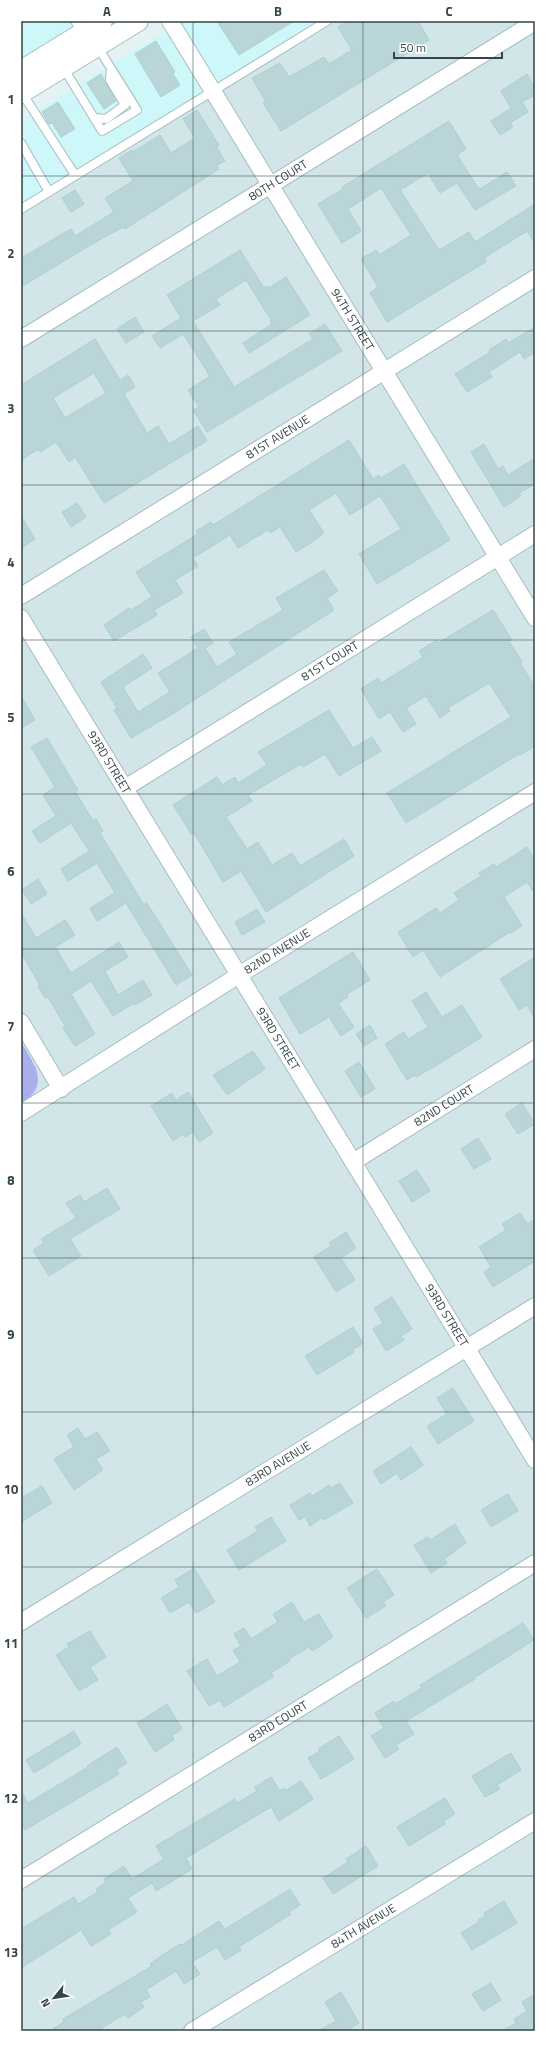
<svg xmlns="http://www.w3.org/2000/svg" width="556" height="2052" viewBox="0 0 556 2052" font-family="'Titillium Web',sans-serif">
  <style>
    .residential { fill: #d2e6e9 }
    .commercial { fill: #cdf7f9 }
    .green { fill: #a9afed }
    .building { fill: #b9d5d7; stroke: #abd0d3; fill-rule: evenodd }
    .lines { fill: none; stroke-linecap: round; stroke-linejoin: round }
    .service-casing { stroke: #a6bdc1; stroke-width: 10 }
    .minor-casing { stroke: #a6bdc1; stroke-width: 18 }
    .tertiary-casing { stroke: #a6bdc1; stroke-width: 22 }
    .service { stroke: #fff; stroke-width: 8 }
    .minor { stroke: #fff; stroke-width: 16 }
    .tertiary { stroke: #fff; stroke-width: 20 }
    .grid { fill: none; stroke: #344647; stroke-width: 1; stroke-opacity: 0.55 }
    .labels { text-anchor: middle; stroke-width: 3.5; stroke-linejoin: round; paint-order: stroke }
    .street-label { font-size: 12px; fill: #344647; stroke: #fff }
    .neatline { fill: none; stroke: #344647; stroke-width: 1.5 }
    .grid-label { font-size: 13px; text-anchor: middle; font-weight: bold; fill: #344647 }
  </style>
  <rect width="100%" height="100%" fill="#e5f2f4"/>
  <polygon class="residential" points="327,21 535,21 535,2031 21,2031 21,1104 35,1064 21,1042 21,209"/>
  <g class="commercial">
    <polygon points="21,21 88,21 21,61"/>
    <polygon points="182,21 321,21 21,204 21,121"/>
  </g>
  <path class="green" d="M 21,1042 C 35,1065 51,1085 21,1104 Z"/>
  <g class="building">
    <polygon points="217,21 294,21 239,55"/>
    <polygon points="348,21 418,21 429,40 281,131 263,103 266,102 252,78 280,63 289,77 324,57 329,64 352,50 338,27"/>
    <polygon points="156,41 175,72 173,74 180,85 161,97 135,54"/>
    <polygon points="101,74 116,101 104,109 87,83"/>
    <polygon points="527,74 535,88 535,95 522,102 528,112 510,123 513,127 500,135 491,121 511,108 501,91"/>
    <polygon points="58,102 75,129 61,137 52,123 49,124 42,112"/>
    <polygon points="197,110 219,145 216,146 225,161 217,165 219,169 125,229 123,227 94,243 21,287 21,258 71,229 75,236 114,212 105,198 133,181 119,158 132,150 133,152 160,135 171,153 195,138 183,119"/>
    <polygon points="449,121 466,149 457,155 478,188 480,189 507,172 516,186 475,210 457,183 440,193 428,173 400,190 439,250 469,232 475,242 535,204 535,244 527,231 484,258 487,261 387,322 370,293 378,287 361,259 376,250 379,255 411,235 381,188 348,209 361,231 342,243 318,204 343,189 342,187"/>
    <polygon points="75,190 84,204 71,212 62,198"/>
    <polygon points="240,250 264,288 268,286 269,288 286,277 310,315 249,353 243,343 272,324 270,321 271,320 246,280 216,299 220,305 193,321 234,387 313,339 309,334 325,324 342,351 207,432 193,410 199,407 188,390 209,377 207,371 183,334 160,348 152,336 181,318 167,295"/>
    <polygon points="135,317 144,332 126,343 117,329"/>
    <polygon points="535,327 535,352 524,359 520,352 489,372 492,377 467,392 455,374 490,352 489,350 506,339 508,343"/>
    <path d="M 95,339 L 120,380 L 128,375 L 135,387 L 124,394 L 147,433 L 158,426 L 169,444 L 198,426 L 207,441 L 104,503 L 75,457 L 69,462 L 56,442 L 40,452 L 39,449 L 21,460 L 21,385 ZM 94,373 L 106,393 L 65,418 L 53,398 Z"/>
    <polygon points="349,440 373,479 379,475 381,478 404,464 450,540 377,584 359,554 401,529 380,496 350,515 336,493 309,510 324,533 309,544 296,552 280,527 270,533 268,530 238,548 230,535 193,558 198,566 175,580 183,593 154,610 157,615 114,641 104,625 129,608 131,610 152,597 136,572 198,534 196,531 211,522 213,525"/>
    <polygon points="484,444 498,469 503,466 508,475 535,458 535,484 519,493 521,496 504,507 471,452"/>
    <polygon points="77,503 86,517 71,527 62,512"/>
    <polygon points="21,516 35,539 21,548"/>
    <polygon points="324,570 338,591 327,598 334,610 174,713 131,738 114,710 117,708 101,682 143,654 152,668 123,687 138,712 170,692 158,673 198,648 191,637 204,629 213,643 205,648 217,667 237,654 229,642 283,610 276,598"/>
    <polygon points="493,610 512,640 509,641 522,662 520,663 535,687 535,746 520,755 519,754 406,823 387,793 511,717 489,683 448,708 450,711 440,718 426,696 406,708 416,724 403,732 390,712 379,719 361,689 378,678 381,683 423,657 419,651 437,640 438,643"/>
    <polygon points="21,696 35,720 21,728"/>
    <polygon points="329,710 353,748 372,737 381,751 339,776 325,754 303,767 301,764 248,795 252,801 226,817 247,849 258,842 272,865 292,853 300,866 344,839 354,856 266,912 241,871 223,882 194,833 192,835 173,805 217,777 222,785 235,777 238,783 267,765 258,752"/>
    <polygon points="47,738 78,790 75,791 93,821 96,819 103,831 100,833 144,905 147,903 192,975 176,985 126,903 97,921 90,908 115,893 97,863 68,881 61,869 89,851 71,823 40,843 32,831 56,816 43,795 55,787 31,747"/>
    <polygon points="527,847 535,860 535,894 527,882 504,897 522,926 511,933 510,932 440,977 423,950 413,957 398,932 436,908 440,913 459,900 454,893 481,876 479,873 494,864 496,867"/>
    <polygon points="38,879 47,894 31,904 22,890"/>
    <polygon points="257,909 265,922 242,935 235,922"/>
    <polygon points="21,913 36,938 65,920 75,935 55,947 71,973 119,942 128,957 105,971 118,995 143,980 152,995 135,1005 134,1003 113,1016 91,981 71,994 95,1034 75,1046 63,1028 65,1026 48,997 45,998 38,986 40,985 21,953"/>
    <polygon points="353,952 370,980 347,994 348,997 338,1003 354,1027 341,1036 329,1017 300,1034 279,998"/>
    <polygon points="535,957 535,1019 527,1005 519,1010 500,979"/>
    <polygon points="426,992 442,1017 462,1005 482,1037 437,1065 416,1077 415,1075 407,1080 385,1044 404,1032 408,1039 428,1027 412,1001"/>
    <polygon points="370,1025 377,1038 364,1046 356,1034"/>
    <polygon points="253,1051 265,1069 227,1095 213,1075"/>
    <polygon points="359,1062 375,1089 361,1097 345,1071"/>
    <polygon points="188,1092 213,1133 199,1142 193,1132 185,1137 183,1134 173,1141 151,1106 172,1093 176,1100"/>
    <polygon points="522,1103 535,1124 518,1134 505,1114"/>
    <polygon points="478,1138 491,1159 474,1169 461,1149"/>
    <polygon points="417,1170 430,1191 412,1202 399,1181"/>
    <polygon points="107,1188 120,1209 70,1239 81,1256 49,1276 33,1250 44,1243 41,1239 76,1218 66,1203 80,1195 84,1202"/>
    <polygon points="520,1213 527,1224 535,1219 535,1261 493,1287 484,1272 491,1267 479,1247 506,1230 502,1224"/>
    <polygon points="346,1232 356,1248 341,1258 355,1280 336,1292 314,1257 331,1246 329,1243"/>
    <polygon points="392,1297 412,1329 401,1336 404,1340 386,1351 373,1329 383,1323 374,1308"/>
    <polygon points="353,1327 363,1343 352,1350 354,1352 317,1375 305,1356"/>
    <polygon points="453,1388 474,1421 438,1444 427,1426 447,1414 437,1398"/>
    <polygon points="78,1428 85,1439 97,1432 110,1451 96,1459 103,1470 74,1490 54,1459 74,1447 67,1435"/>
    <polygon points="411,1447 423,1465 401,1480 397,1473 381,1484 373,1471"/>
    <polygon points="340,1483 353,1503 324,1520 322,1518 310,1526 305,1517 299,1520 290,1505 310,1493 312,1496 329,1485 331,1488"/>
    <polygon points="42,1486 52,1503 21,1522 21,1498"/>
    <polygon points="508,1494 518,1511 491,1527 481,1510"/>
    <polygon points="271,1517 286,1541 239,1570 227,1550 258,1531 255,1527"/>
    <polygon points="455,1524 466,1543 444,1559 447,1563 431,1573 414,1545 428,1537 430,1540"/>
    <polygon points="194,1568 215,1602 196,1613 189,1602 170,1613 161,1598 179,1587 175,1580"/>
    <polygon points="377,1569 394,1595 383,1602 386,1606 366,1618 347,1588"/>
    <polygon points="292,1602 304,1622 319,1614 333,1637 312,1651 309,1647 289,1659 290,1661 271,1673 273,1677 224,1707 220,1700 209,1706 187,1671 207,1659 217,1676 240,1662 233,1650 241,1646 234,1634 244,1628 251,1639 278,1622 273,1614"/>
    <polygon points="523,1623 534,1640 474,1678 475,1679 406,1721 414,1734 396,1745 399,1749 385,1758 371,1736 384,1728 375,1713 394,1701 395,1704 422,1688 420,1685"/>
    <polygon points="90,1631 106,1657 90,1667 98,1680 79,1691 56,1655 69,1647 67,1644"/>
    <polygon points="167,1704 182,1729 172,1736 174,1740 155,1752 137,1723"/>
    <polygon points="74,1731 81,1744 34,1773 26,1760"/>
    <polygon points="339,1736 354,1759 321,1779 308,1758 320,1751 318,1749"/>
    <polygon points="117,1747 127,1763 116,1770 119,1774 25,1830 21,1823 21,1791 28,1803 88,1767 87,1766"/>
    <polygon points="511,1753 521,1770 497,1785 500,1789 485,1797 472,1776"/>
    <polygon points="271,1777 280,1791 284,1788 285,1791 301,1781 313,1799 279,1821 271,1807 186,1858 192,1869 156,1891 152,1883 128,1898 137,1912 108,1930 111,1934 91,1946 81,1930 21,1968 21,1929 74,1897 78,1904 98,1892 96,1889 106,1882 104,1879 124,1866 132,1879 164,1859 156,1846 235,1799 237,1803 257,1791 255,1787"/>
    <polygon points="445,1798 455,1814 444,1821 445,1824 409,1846 397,1827"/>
    <polygon points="366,1846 378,1866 333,1894 323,1878 348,1862 346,1859"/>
    <polygon points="290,1889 300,1905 289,1912 291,1914 239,1947 241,1950 225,1960 217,1947 192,1962 200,1974 184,1984 176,1971 146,1990 150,1997 141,2002 144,2007 128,2018 125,2014 97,2031 50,2031 64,2022 63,2019 152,1966 150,1964 164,1954 180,1944 182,1945 219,1921 225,1929"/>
    <polygon points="504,1901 517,1923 472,1950 461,1933 479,1922 478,1920 485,1916 484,1913"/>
    <polygon points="491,1983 501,2000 483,2011 472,1994"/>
    <polygon points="341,1992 359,2023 346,2031 318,2031 336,2021 325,2002"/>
    <polygon points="535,1994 535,2031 502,2031 516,2023 514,2019 527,2011 522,2002"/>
  </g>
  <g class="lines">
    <g class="service-casing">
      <g id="service">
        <polyline points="75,21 82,32"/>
        <polyline points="63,67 102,131 137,110 97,46"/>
        <polyline points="22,93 75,175"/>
        <polyline points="94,118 106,119 125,105 110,80 111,69"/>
        <polyline points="21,143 49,192"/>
        <polyline points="21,209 327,21"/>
      </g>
    </g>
    <g class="minor-casing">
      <g id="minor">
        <path id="s1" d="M 170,21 L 535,618"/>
        <path id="s2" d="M 21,339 L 535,22"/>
        <path id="s3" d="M 21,596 L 535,278"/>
        <path id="s4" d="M 21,618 L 535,1460"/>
        <path id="s5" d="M 125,788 L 535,534"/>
        <polyline points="21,1022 61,1089"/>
        <path id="s6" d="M 21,1113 L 239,975 L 535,792"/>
        <path id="s7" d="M 353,1162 L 535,1049"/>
        <path id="s8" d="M 21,1622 L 535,1306"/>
        <path id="s9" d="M 21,1880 L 535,1563"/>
        <path id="s10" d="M 192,2031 L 535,1821"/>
      </g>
    </g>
    <g class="tertiary-casing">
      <g id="tertiary">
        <polyline points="21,71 102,21"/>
        <polyline points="21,93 138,21"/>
      </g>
    </g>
    <use href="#service" class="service"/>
    <use href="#minor" class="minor"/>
    <use href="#tertiary" class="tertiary"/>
  </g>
  <path class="grid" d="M 193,21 L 193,2031M 363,21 L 363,2031M 21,176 L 535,176M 21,331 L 535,331M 21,485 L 535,485M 21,640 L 535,640M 21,794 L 535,794M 21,949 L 535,949M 21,1103 L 535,1103M 21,1258 L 535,1258M 21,1412 L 535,1412M 21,1567 L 535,1567M 21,1721 L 535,1721M 21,1876 L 535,1876"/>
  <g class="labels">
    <g class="street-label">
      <text dy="4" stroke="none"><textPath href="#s2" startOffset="302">80TH COURT</textPath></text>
      <text dy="4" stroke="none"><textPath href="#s1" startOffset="350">94TH STREET</textPath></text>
      <text dy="4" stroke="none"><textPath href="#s3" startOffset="302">81ST AVENUE</textPath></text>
      <text dy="4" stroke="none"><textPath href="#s5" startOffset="241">81ST COURT</textPath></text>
      <text dy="4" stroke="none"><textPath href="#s4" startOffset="169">93RD STREET</textPath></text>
      <text dy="4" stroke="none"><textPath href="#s6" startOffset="303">82ND AVENUE</textPath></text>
      <text dy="4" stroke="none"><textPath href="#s4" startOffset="493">93RD STREET</textPath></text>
      <text dy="4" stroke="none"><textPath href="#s7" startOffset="107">82ND COURT</textPath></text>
      <text dy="4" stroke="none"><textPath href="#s4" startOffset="817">93RD STREET</textPath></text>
      <text dy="4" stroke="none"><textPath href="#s8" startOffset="302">83RD AVENUE</textPath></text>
      <text dy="4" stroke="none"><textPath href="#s9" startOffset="302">83RD COURT</textPath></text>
      <text dy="4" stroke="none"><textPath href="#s10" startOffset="201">84TH AVENUE</textPath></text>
    </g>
  </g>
  <rect width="556" height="2052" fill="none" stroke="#ffffff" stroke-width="44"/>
  <g transform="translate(54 1998) rotate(240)" stroke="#ffffff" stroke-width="3" paint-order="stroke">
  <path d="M0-3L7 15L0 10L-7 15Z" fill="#344647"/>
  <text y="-6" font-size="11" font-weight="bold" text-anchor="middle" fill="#344647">N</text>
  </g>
  <path d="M394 52v6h108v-6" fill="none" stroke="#344647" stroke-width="2"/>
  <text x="400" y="52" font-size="12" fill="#344647" stroke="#ffffff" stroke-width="3" paint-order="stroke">50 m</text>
  <rect x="22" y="22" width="512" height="2008" class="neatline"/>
  <g class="grid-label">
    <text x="107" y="16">A</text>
    <text x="278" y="16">B</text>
    <text x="449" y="16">C</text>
    <text x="11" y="104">1</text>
    <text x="11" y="258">2</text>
    <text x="11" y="413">3</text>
    <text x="11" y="567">4</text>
    <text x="11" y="722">5</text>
    <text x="11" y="876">6</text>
    <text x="11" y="1031">7</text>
    <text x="11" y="1185">8</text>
    <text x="11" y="1339">9</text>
    <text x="11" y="1494">10</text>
    <text x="11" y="1648">11</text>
    <text x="11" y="1803">12</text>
    <text x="11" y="1957">13</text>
  </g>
</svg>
